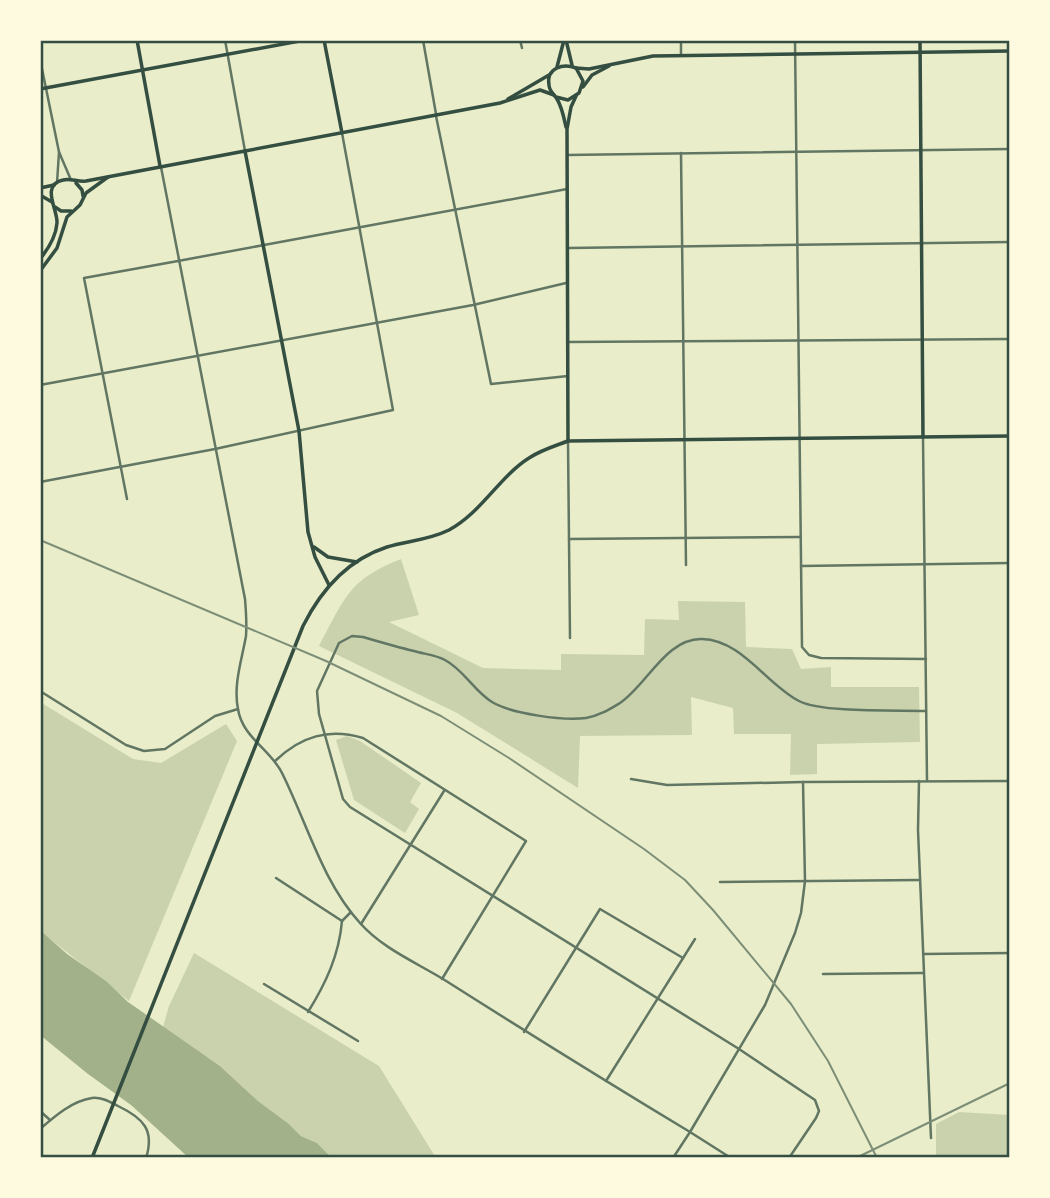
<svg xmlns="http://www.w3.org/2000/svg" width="1050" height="1198" viewBox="0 0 1050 1198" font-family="Inter,sans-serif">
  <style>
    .green { fill: #cad2ad }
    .water { fill: #a3b18a }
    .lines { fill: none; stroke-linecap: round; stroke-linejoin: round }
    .minor { stroke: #617663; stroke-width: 2.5 }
    .tertiary { stroke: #617663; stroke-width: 2.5 }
    .secondary { stroke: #344e41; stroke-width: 3.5 }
    .primary { stroke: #344e41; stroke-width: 3.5 }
    .rail { stroke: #7c8e77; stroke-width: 2 }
    .neatline { fill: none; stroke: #344e41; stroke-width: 2.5 }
  </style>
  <rect width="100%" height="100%" fill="#e9edc9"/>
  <g class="green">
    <path d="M 401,559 L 419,615 L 389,622 L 483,668 L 561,670 L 561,654 L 644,655 L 645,619 L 679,620 L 678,601 L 745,602 L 746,647 L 792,649 L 801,669 L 831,667 L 831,687 L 919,687 L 920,742 L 817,744 L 817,774 L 790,775 L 791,734 L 734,734 L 733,708 L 691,697 L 692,735 L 580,736 L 578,788 L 457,713 L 319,646 C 345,598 348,580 401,559 Z"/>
    <polygon points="40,702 133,759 161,763 226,724 237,741 129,1001 40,931"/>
    <polygon points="347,736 360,741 421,783 410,802 419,809 405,833 354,800 336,740"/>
    <polygon points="194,953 379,1066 436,1158 332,1158 317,1143 301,1136 289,1124 258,1101 220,1066 163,1027 169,1006"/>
    <polygon points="959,1112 1010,1115 1010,1158 936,1158 936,1124"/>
  </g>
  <polygon class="water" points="40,930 67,954 106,981 128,1002 220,1066 258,1101 289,1124 301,1136 317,1143 332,1158 189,1158 131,1105 88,1074 40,1035"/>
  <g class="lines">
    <g class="minor">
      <polyline points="520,40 522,48"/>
      <polyline points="681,40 681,55"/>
      <polyline points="795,40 802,647 809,655 821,658 926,659"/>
      <polyline points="436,116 491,384 568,376"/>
      <polyline points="681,153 686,565"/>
      <polyline points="567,155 1010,149"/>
      <polyline points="264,245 567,189"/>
      <polyline points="569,248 1010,242"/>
      <polyline points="567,342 1010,339"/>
      <polyline points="40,385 473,305 566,283"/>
      <polyline points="568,442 570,638"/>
      <polyline points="40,482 215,449 393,410 342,133"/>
      <polyline points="127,499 84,278 178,261"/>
      <polyline points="569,539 800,537"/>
      <polyline points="801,566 1010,563"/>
      <path d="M 275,761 C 301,736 329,728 363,738 L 526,841 L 442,979"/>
      <polyline points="631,779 667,785 803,782"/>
      <polyline points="919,781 918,830 931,1138"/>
      <polyline points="276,878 342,921"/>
      <polyline points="720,882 920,880"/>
      <polyline points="342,921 351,912"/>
      <polyline points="361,924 444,791"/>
      <polyline points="923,954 1010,953"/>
      <polyline points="823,974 923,973"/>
      <polyline points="264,984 358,1041"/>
      <path d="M 308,1012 C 326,983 339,955 342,921"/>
      <polyline points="524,1032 600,909 683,958"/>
      <polyline points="606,1081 695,939"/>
      <polyline points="40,1111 50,1120"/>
      <path d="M 40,1129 C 55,1116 72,1101 92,1098 C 102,1097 110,1102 118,1106 C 143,1118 155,1130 146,1158"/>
      <polyline points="673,1158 690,1132 731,1158"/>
      <path d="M 789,1158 L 816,1118 L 819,1111 L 815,1100 L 739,1049 L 350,807 L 343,799 L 319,714 L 317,691 L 339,643 L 352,636 L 363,637 C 380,642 397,647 414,651 C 424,654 436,655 445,660 C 464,670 474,691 492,702 C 512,714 564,721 586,718 C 599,716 610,709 620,703 C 647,685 666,638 702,639 C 742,640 766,684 799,701 C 822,713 897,710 926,711"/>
    </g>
    <g class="tertiary">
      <polyline points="225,40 245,151"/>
      <polyline points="423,40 436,114"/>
      <polyline points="40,59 59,152 71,180"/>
      <path d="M 161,167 L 245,599 C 246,611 247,623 246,636 C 242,659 233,685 238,709 C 242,737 271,750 282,773 C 307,823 322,881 360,923 C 382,948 415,962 443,979 C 525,1031 607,1082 690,1132 L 765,1005 L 795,933 L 801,913 L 805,881 L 803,782 L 1010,781"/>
      <polyline points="57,183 59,152"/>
      <polyline points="178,261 264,245"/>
      <polyline points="923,437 927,780"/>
      <polyline points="40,691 126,745 144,751 165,749 215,716 238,709"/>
    </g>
    <g class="secondary">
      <polyline points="137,40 160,166"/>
      <polyline points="324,40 342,133"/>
      <polyline points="566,40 572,65"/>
      <polyline points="920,40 923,437"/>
      <polyline points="557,67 564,40"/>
      <polyline points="576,68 589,69 653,56 1010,51"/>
      <polyline points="583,87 592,75 609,66"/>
      <polyline points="40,89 305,40"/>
      <path d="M 556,97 L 568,100 L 579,93 L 583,81 L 576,68 C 563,63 546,68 549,85 C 549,91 554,94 557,99 C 562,107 564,118 566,127"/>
      <polyline points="508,99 549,75"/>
      <polyline points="245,151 500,103 540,90 554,95"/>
      <polyline points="40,188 54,185"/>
      <polyline points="40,195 52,202"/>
      <polyline points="568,441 567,129 571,107 576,96"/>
    </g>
    <g class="primary">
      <polyline points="76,183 82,190 83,196"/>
      <polyline points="55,207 61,211 71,211"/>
      <path d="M 40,259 C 49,248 56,237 57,223 C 58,210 40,185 63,180 C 70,178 78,182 86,181 L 245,151 L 299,431 L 308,532 L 315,557 L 329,585"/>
      <polyline points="40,271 57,248 67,217 80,205 86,193 108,177"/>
      <polyline points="314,547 328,557 357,562"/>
      <path d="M 92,1158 L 303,626 C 321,590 347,560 387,547 C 407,541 429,540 449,530 C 481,513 499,477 529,458 C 541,450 555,446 568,441 L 1010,436"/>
    </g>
    <g class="rail">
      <polyline points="40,540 326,661 441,716 509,758 644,849 685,880 713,910 791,1004 828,1061 877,1158"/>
      <polyline points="856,1158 1010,1083"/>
    </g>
  </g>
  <rect width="1050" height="1198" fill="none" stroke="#fefae0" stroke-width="84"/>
  <rect x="42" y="42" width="966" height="1114" class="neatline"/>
</svg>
